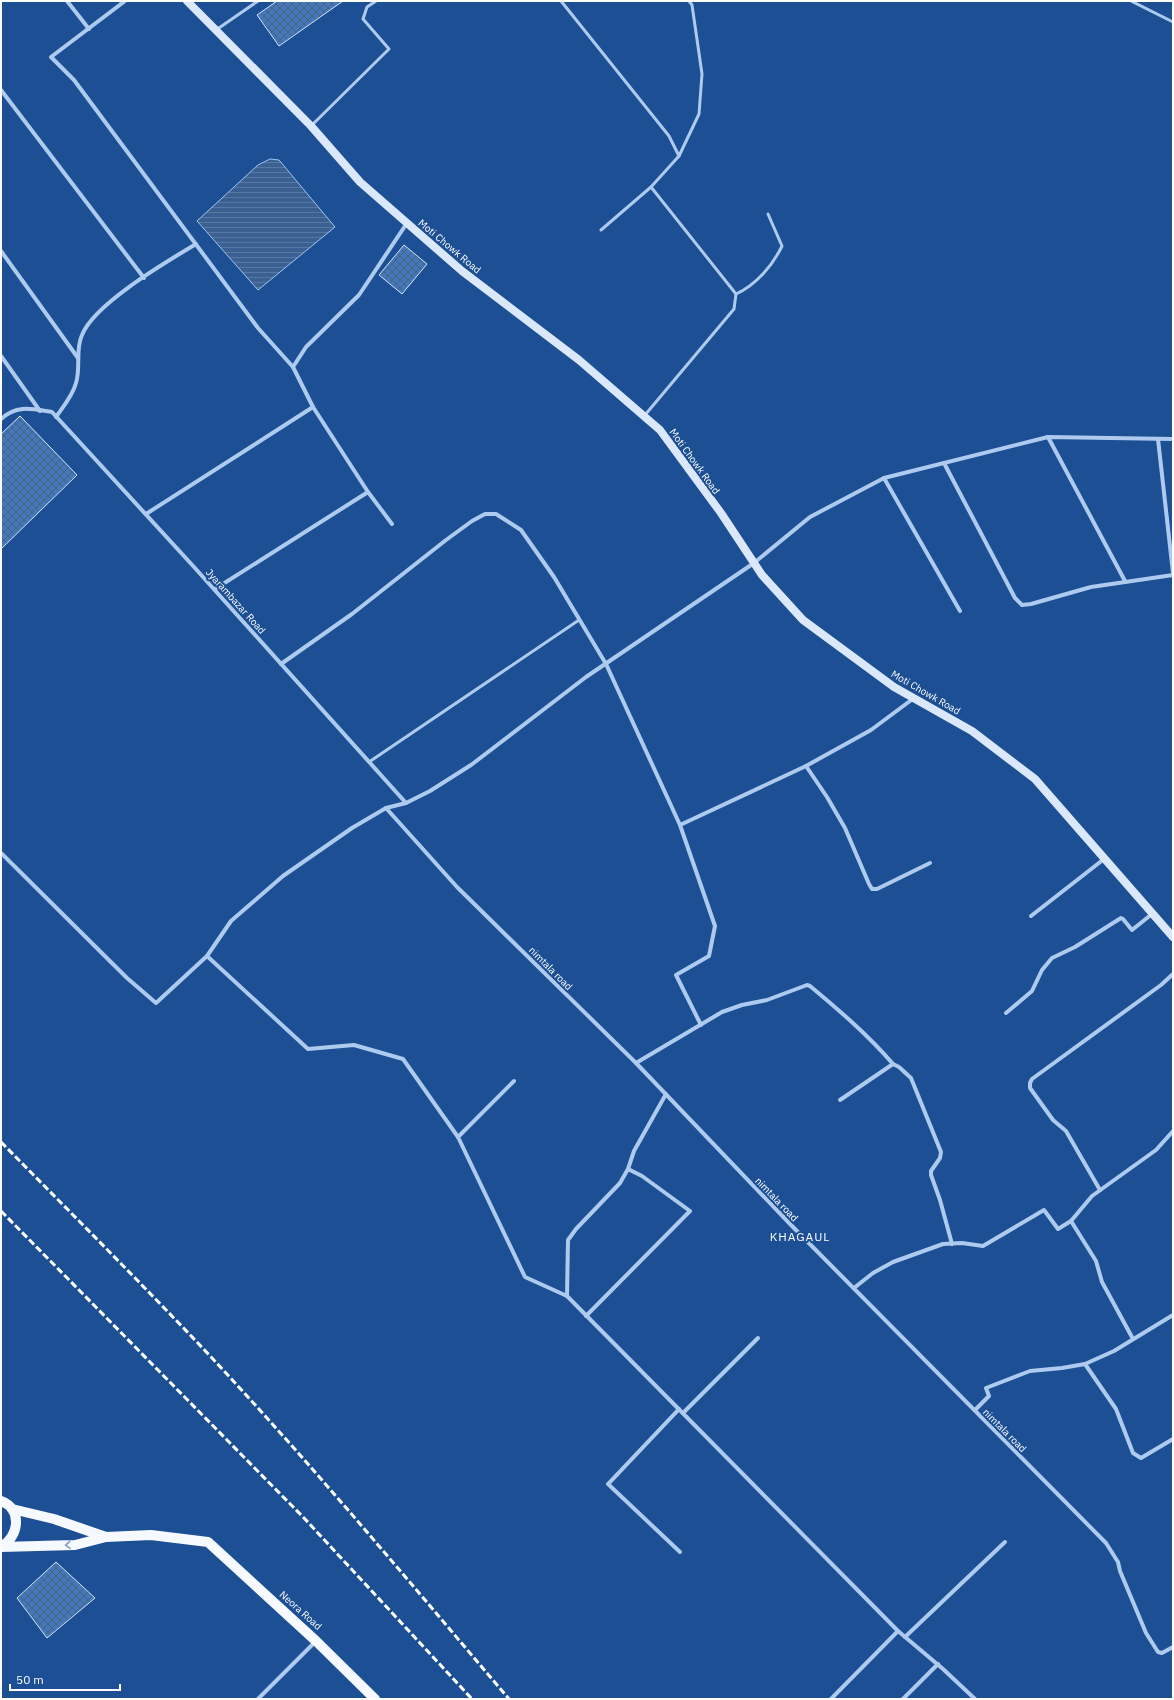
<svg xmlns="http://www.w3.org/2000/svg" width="1174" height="1700" viewBox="0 0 1174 1700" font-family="'IBM Plex Sans',sans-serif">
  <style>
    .water { fill: url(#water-rules); stroke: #a1c5f1 }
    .building { fill: url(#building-cross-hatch); stroke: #d4e5fa }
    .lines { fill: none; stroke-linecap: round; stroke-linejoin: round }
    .lane { stroke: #aecbef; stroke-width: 3 }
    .street { stroke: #aecbef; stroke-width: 4 }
    .secondary { stroke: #dbe8fb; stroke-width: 8 }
    .primary { stroke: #f6f9ff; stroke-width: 10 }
    .rail { stroke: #fff; stroke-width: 3; stroke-dasharray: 7 3; stroke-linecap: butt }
    .oneway { stroke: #7e9cc4 }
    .labels { text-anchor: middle; stroke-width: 4; stroke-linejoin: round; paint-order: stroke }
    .street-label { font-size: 10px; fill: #fff; stroke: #1c4f94 }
    .quarter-label { font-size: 12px; letter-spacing: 1px; fill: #fff; stroke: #1c4f94 }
  </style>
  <defs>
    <pattern id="water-rules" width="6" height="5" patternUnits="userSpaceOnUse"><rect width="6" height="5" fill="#3b6092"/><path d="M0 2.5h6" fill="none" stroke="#5878a2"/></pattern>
    <pattern id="building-cross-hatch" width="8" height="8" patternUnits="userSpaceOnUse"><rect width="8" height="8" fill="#4478ba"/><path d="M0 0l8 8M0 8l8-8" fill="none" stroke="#486283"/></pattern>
  </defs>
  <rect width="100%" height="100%" fill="#1c4f94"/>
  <polygon class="water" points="270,159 279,160 335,227 258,290 197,221 258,165"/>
  <g class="building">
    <polygon points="277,1 343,1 279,46 257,15"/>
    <polygon points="404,245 427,264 402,294 379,275"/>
    <polygon points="20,416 77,475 1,549 1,434"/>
    <polygon points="56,1562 95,1598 47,1638 17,1598"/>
  </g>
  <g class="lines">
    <g class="lane">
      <polyline points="561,1 669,136 679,156 651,187 601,230"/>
      <polyline points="1131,1 1173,22"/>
      <polyline points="216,30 258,1"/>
      <polyline points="311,126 389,49 363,19 367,7 376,1"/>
      <polyline points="679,156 699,114 702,74 692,5 689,1"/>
      <path d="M 736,294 C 756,285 773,265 782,246 L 768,214"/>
      <polyline points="645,415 734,309 736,294 651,187"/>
      <polyline points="369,762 579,620"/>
    </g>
    <g class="street">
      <polyline points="67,1 89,29"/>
      <polyline points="125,1 51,57 74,80 258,328 293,367"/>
      <polyline points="1,90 144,278"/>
      <polyline points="1,251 78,358"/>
      <polyline points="1,356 40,411"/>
      <polyline points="313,407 368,492"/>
      <path d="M 56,417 C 63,407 73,395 76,383 C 81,367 75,350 82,335 C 94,304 166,262 196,244"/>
      <path d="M 1,419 C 17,404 33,409 52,412 L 194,567 L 406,803"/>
      <polyline points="1048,437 1125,581"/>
      <polyline points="1158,439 1173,573"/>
      <polyline points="1173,439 1048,437 884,478 810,517 754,563 586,677 471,765 430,791 406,803 386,808 457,887 636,1063 791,1225 1106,1543 1118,1562 1120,1571 1146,1633 1158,1652 1162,1653 1173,1647"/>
      <polyline points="944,463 1015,598 1022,605 1031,604 1091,587 1173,575"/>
      <polyline points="884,478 960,611"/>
      <polyline points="146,514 313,407 293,367 306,347 359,295 407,223"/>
      <polyline points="215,589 368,492 392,524"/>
      <polyline points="281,664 352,614 446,540 472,521 485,514 496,514 521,530 554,577 606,664 680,825 715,926 709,956 676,975 701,1025"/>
      <polyline points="806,766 827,797 845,828 869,884 872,889 877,889 930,863"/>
      <polyline points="680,825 806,766 871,730 914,698"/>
      <polyline points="1,853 127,978 156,1003 207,956 308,1049 354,1045 403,1059 458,1137"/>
      <polyline points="1031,916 1104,859"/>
      <polyline points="207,956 231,921 283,876 352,828 386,808"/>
      <polyline points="1006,1013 1032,991 1042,970 1052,958 1075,947 1121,918 1123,919 1132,930 1152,914"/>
      <path d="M 636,1063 L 722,1012 L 742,1005 L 767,1000 L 807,985 L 810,986 C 840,1011 868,1035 893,1064"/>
      <polyline points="514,1081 458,1137 525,1277 567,1296 898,1631 943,1669 975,1699"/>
      <polyline points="840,1100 893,1064 899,1067 911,1078 941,1152 940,1158 931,1171 931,1175 940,1200 952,1244"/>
      <polyline points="1100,1190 1066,1131 1053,1120 1030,1088 1030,1083 1032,1079 1161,985 1173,974"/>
      <polyline points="1071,1221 1096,1261 1102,1282 1133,1339"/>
      <polyline points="854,1288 873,1273 893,1262 943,1244 962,1243 983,1246 1044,1210 1058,1229 1071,1221 1092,1196 1156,1150 1173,1131"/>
      <polyline points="567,1296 568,1240 576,1229 620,1183 628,1169 634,1151 666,1094"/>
      <polyline points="586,1316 690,1211 642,1176 628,1169"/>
      <polyline points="1085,1364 1116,1409 1133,1453 1141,1458 1173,1439"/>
      <polyline points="679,1409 608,1484 680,1552"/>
      <polyline points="975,1410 989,1396 986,1388 1030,1371 1062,1368 1085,1364 1114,1351 1173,1315"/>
      <polyline points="683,1413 758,1338"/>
      <polyline points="905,1637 1005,1542"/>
      <polyline points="258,1699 316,1641"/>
      <polyline points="831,1699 898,1631"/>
      <polyline points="903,1699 938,1664"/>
    </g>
    <polyline class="secondary" points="187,1 311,126 360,182 462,271 579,360 660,430 721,513 762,575 803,620 894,687 972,731 1035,779 1173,937"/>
    <g class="primary">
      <path d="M 1,1501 C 23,1509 19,1537 1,1547"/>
      <polyline points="12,1509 54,1519 106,1537"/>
      <polyline points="1,1547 75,1545 106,1537 151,1535 208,1542 316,1641 375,1699"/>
    </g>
    <g class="rail">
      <path d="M 1,1142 C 66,1208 131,1273 195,1340 C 304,1455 406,1578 509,1699"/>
      <polyline points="1,1211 304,1518 472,1699"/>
    </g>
  </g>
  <defs><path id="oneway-chevron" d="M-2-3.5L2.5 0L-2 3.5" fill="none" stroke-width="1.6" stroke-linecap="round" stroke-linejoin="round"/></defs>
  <use class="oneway" href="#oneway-chevron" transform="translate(68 1545) rotate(177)"/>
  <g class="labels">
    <g class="street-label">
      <text transform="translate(450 246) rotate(40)" y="4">Moti Chowk Road</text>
      <text transform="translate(695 461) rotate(54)" y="4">Moti Chowk Road</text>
      <text transform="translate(236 601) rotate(48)" y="4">Jyarambazar Road</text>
      <text transform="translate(926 692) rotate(30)" y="4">Moti Chowk Road</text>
      <text transform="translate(551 968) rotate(45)" y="4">nimtala road</text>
      <text transform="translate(777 1199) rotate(46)" y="4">nimtala road</text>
      <text transform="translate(1005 1430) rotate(45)" y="4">nimtala road</text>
      <text transform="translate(301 1610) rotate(42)" y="4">Neora Road</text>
    </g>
    <g class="quarter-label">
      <text x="800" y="1241">KHAGAUL</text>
    </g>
  </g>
  <rect width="1174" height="1700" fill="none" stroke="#ffffff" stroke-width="4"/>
  <path d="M10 1684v6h110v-6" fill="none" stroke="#ffffff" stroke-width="2"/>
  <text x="16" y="1684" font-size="12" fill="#ffffff" stroke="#1c4f94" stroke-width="3" paint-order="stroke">50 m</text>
</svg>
